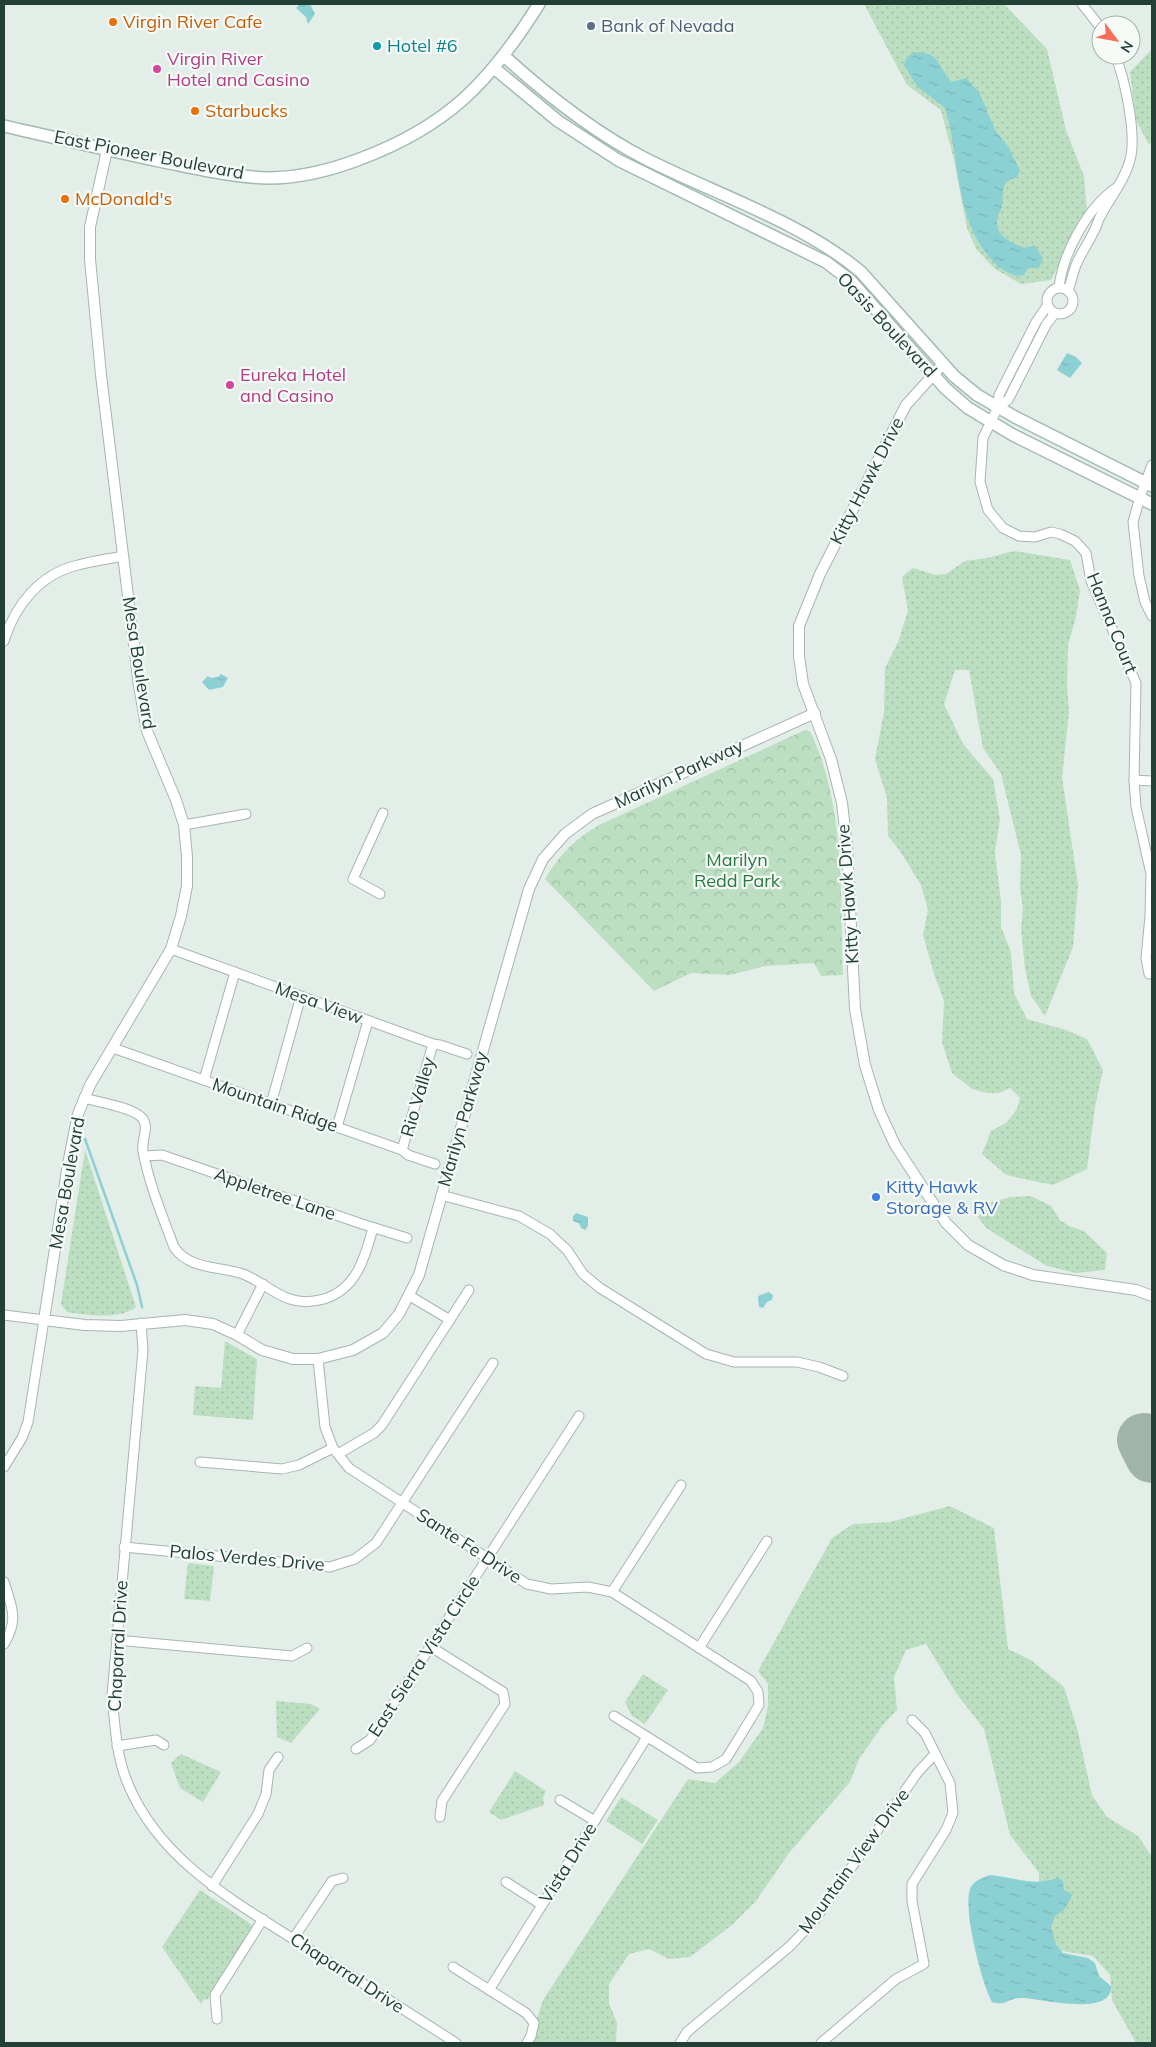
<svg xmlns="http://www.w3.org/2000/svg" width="1156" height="2047" viewBox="0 0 1156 2047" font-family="Mulish,sans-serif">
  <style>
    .grass { fill: url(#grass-dots) }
    .park { fill: url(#park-crowns) }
    .water { fill: url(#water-ripples) }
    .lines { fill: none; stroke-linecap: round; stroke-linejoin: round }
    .stream { stroke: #8bd1d4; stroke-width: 2.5 }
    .runway { stroke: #a0b4ac; stroke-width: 54 }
    .minor-casing { stroke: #a6b6af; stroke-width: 11 }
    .tertiary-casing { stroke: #a6b6af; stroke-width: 12 }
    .secondary-casing { stroke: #a2baaf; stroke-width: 14 }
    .minor { stroke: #fff; stroke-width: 9 }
    .tertiary { stroke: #fff; stroke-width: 10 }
    .secondary { stroke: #fff; stroke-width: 11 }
    .food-dot { fill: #e8710a; stroke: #f5faf7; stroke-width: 2 }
    .service-dot { fill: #5c6f8a; stroke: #f5faf7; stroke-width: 2 }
    .culture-dot { fill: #0f9aa8; stroke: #f5faf7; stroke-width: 2 }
    .hotel-dot { fill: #d1479c; stroke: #f5faf7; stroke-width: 2 }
    .shop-dot { fill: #3f7fe0; stroke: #f5faf7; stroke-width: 2 }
    .labels { text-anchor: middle; stroke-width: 4.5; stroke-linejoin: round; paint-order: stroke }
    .food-label { font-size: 18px; fill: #c56008; stroke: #f5faf7; text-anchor: start }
    .service-label { font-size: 18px; fill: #4e5e75; stroke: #f5faf7; text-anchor: start }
    .culture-label { font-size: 18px; fill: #0d838f; stroke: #f5faf7; text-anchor: start }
    .hotel-label { font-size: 18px; fill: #b23c85; stroke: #f5faf7; text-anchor: start }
    .street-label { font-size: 18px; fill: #224035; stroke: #f5faf7 }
    .park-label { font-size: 18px; fill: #2b7940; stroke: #f5faf7 }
    .shop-label { font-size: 18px; fill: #366cbe; stroke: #f5faf7; text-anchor: start }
  </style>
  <defs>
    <pattern id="grass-dots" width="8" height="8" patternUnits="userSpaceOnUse" patternTransform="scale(1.25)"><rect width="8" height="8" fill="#bcdfc2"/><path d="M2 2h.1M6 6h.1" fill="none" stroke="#a1c0a7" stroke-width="1.8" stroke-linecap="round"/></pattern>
    <pattern id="park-crowns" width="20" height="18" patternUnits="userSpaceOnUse" patternTransform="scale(1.25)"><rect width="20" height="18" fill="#bcdfc2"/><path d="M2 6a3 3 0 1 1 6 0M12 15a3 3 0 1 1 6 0" fill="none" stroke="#a1c0a7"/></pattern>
    <pattern id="water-ripples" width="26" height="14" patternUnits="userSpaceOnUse" patternTransform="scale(1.25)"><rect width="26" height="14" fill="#8bd1d4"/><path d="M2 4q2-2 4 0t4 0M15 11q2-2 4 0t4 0" fill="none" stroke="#78b4b7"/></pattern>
  </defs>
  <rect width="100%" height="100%" fill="#e4eee8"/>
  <g class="grass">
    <polygon points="864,4 1004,4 1047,49 1066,130 1084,176 1087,212 1051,280 1021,284 995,269 976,249 967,228 954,160 941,110 907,85"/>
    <polygon points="1152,49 1152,142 1149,145 1136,120 1130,72"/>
    <polygon points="1014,551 1070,560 1080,590 1076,617 1068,645 1067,685 1069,712 1062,777 1078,885 1073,947 1045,1016 1031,996 1025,968 1021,930 1023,909 1020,889 1021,855 1001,774 983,748 969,670 955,670 944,704 963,744 993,779 1000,819 995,852 1001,902 1001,927 1011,952 1014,993 1027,1019 1066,1030 1087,1039 1103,1070 1095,1107 1087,1169 1053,1185 1006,1175 982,1154 991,1131 1006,1123 1017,1109 1020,1098 1010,1088 999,1093 987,1093 972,1089 952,1073 942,1042 944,1001 934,974 923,935 928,910 921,885 900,851 888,836 887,798 875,759 884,712 885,668 898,642 908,611 902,577 913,568 936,575 946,574 965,561 987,558"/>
    <path d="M 85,1150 L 136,1307 C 121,1320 86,1315 67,1312 L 61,1304 Z"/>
    <polygon points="1031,1196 1051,1206 1060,1220 1069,1226 1084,1231 1107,1253 1105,1270 1076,1273 1047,1266 986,1228 978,1217 989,1203 1011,1197"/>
    <polygon points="225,1341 257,1359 253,1420 193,1415 195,1386 221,1388"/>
    <polygon points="950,1506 994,1528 1008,1649 1031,1660 1064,1687 1077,1728 1092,1795 1107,1817 1138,1836 1152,1857 1152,2043 1136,2043 1112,2000 1110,1975 1093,1956 1050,1949 1039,1914 1039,1873 1010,1835 984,1729 956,1693 926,1644 906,1650 894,1677 897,1710 883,1725 859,1759 850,1782 789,1853 756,1901 732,1925 690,1957 669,1959 649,1949 629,1954 609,1984 609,2003 617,2023 616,2043 529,2043 543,2000 688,1779 715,1783 739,1762 763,1728 768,1706 768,1684 758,1671 832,1538 853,1524 890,1522"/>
    <polygon points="188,1563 214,1566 210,1601 184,1599"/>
    <polygon points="643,1674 668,1690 645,1724 632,1716 625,1702"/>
    <polygon points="276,1701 311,1704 320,1709 291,1743 277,1737"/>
    <polygon points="181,1754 221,1772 203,1802 180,1788 171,1763"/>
    <polygon points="515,1771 546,1791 543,1798 544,1805 501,1820 489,1812"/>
    <polygon points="621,1797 658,1820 642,1844 606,1821"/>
    <polygon points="200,1890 251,1924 252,1927 207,2000 204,1999 201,2004 162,1947"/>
  </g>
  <path class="park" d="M 805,730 L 810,731 C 846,806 840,895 843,975 L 821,976 L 814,963 L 766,966 L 730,975 L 691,973 L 654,991 L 545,879 C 559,855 575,839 599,825 Z"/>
  <g class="water">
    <polygon points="300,4 310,4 315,14 308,24 306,17 296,8"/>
    <path d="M 915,52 C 942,52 938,69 952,82 L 966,78 L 979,92 L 995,130 L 1008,146 L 1020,171 L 1017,177 C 999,183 1004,190 1002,205 C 1002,211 997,214 997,220 C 995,236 1013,244 1026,248 L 1035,245 L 1043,258 L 1039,268 L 1028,268 L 1024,275 C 1016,277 1010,274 1003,270 C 996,266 992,260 987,254 C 954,213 960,156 945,108 L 917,86 L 904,65 L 907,57 Z"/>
    <polygon points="1067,353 1076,357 1082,363 1070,378 1057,370"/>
    <polygon points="221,674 228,678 223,687 209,690 202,682 208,676 211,678 218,677"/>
    <polygon points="576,1213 588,1217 588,1226 585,1230 581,1228 579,1223 573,1221 573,1216"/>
    <polygon points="769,1292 773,1295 772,1300 767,1302 763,1308 759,1307 758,1296"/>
    <path d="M 990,1875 C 1012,1877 1036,1887 1057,1878 L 1062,1880 L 1064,1890 L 1071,1893 L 1072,1896 L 1064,1910 L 1055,1916 L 1051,1927 L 1056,1945 L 1063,1953 L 1088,1958 L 1095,1963 L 1099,1976 L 1111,1986 C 1113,2018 1039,1998 1022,1998 C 1010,1997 1005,2007 992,2002 C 982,1985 961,1904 971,1887 C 975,1880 982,1878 990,1875 Z"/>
  </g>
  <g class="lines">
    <polyline class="stream" points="85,1139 137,1285 142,1307"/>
    <polyline class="runway" points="1144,1440 1152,1456"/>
    <g class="minor-casing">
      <g id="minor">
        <polyline points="1082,4 1101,28"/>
        <path d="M 1059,287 C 1063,253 1088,207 1116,188"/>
        <circle cx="1060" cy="301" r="13"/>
        <path d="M 1068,291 C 1071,282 1073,273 1076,265 C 1081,253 1089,242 1094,231 C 1097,227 1097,222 1100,217 C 1109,199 1125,180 1130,160 C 1137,135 1125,79 1115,55"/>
        <polyline points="1055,313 1046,325 1008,400 998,407 983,438 980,482 988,510 1003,528 1019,536 1035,537 1051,532 1060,534 1075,541 1086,553 1091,581 1136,683 1134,780 1136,807 1151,874 1150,916 1146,958 1149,974"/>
        <polyline points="998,407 999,395 1036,322 1047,306"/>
        <polyline points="1152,465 1140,497 1133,522 1139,576 1145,602 1152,616"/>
        <path d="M 4,641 C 15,605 40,574 78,565 C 93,561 108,559 123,556"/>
        <polyline points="1134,780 1152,781"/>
        <polyline points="184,825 246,814"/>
        <polyline points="380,894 353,879 383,813"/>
        <polyline points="171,949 433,1044 440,1045 467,1054"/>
        <polyline points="113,1048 402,1150 408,1155 435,1164"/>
        <polyline points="204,1080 235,972"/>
        <path d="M 84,1098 C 97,1102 133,1107 142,1118 C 150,1127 141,1140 143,1151 C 149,1184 162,1215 174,1247 C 189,1270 220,1266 243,1274 C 259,1280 274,1294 290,1299 C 301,1303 313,1302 324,1299 C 357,1289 365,1257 373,1228"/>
        <polyline points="271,1104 301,996"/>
        <polyline points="337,1127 368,1021"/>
        <polyline points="402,1150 433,1044"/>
        <polyline points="144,1156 162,1155 362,1224 407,1238"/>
        <polyline points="441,1195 519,1216 550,1234 567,1250 583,1274 600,1288 706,1354 734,1362 797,1362 819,1367 843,1376"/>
        <polyline points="410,1296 450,1320"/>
        <polyline points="4,1315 44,1320 28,1422 22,1438 4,1467"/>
        <path d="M 141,1323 L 143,1350 L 112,1695 C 115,1725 116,1756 128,1784 C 161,1864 241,1905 309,1949 C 358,1980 407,2012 456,2043"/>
        <polyline points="237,1335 263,1284"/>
        <polyline points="318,1359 325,1427 333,1448 349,1468 527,1584 551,1589 588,1587 612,1592 751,1681 758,1692 759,1705 742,1733 726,1759 712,1767 697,1768 614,1716"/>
        <polyline points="338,1454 374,1433 382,1425 469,1290"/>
        <polyline points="200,1462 282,1469 299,1465 333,1448"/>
        <polyline points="124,1547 330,1567 355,1559 376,1543 493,1363"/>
        <path d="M 4,1582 C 12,1607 19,1620 4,1644"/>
        <polyline points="612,1592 681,1485"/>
        <polyline points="116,1640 292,1656 307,1648"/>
        <polyline points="431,1647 503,1692 505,1704 442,1801 440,1817"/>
        <polyline points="699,1648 767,1541"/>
        <polyline points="117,1746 156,1740 164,1745"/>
        <polyline points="356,1749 370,1740 579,1416"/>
        <polyline points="560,1800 595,1821"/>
        <polyline points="506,1882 542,1905"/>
        <polyline points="212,1886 258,1814 266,1794 269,1770 278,1757"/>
        <polyline points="293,1939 332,1881 343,1878"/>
        <polyline points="453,1967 526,2013 534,2023 531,2036 527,2043"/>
        <polyline points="489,1990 647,1737"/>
        <polyline points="217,2019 215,1995 263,1919"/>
        <polyline points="680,2043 687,2032 789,1947 814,1921 918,1772 935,1754"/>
        <polyline points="821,2043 896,1979 924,1964 912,1901 912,1884 946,1830 953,1813 950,1783 925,1733 912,1720"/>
      </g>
    </g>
    <g class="tertiary-casing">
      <g id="tertiary">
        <polyline points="107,150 90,227 90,259 101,375 139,686 147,731 176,800 184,825 187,857 187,886 181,916 171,949 90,1085 78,1114 68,1164 44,1320 85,1325 121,1326 185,1320 213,1324 237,1335 262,1350 293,1359 318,1359 353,1350 383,1333 399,1314 419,1275 529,889 543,859 565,834 592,814 815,713"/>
        <polyline points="943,364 906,405 820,574 799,626 799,656 803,684 831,759 842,803 847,847 855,1009 865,1065 879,1110 895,1145 946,1223 968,1245 1003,1265 1033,1275 1136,1290 1152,1296"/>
      </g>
    </g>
    <g class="secondary-casing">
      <g id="secondary">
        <path d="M 504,56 C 547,95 593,132 646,159 C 715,194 802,222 861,272 L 954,376 L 977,395 L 1015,417 L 1152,486"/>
        <polyline points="494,68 558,121 618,160 826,262 851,281 945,388 968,408 1013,435 1152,504"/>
        <path d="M 4,126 C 56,138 107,150 159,161 C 195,168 232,177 268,178 C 299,178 331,170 360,159 C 448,126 490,82 539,4"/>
      </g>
    </g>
    <use href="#minor" class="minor"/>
    <use href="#tertiary" class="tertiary"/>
    <use href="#secondary" class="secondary"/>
  </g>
  <g class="food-dot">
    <circle cx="113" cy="22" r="5"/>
    <circle cx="195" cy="111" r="5"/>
    <circle cx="65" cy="199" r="5"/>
  </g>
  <circle class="service-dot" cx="591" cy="26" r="5"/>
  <circle class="culture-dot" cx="377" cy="46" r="5"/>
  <g class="hotel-dot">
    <circle cx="157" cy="69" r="5"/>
    <circle cx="230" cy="385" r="5"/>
  </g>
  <circle class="shop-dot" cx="876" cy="1197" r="5"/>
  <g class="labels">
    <g class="food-label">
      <text x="123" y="28">Virgin River Cafe</text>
      <text x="205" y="117">Starbucks</text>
      <text x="75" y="205">McDonald's</text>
    </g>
    <g class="service-label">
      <text x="601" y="32">Bank of Nevada</text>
    </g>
    <g class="culture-label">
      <text x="387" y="52">Hotel #6</text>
    </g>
    <g class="hotel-label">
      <text x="167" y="65">Virgin River<tspan x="167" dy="21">Hotel and Casino</tspan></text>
      <text x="240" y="381">Eureka Hotel<tspan x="240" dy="21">and Casino</tspan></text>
    </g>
    <g class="street-label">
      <text transform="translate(149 155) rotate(11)" y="6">East Pioneer Boulevard</text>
      <text transform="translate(887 325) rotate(47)" y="6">Oasis Boulevard</text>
      <text transform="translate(867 481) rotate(-63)" y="6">Kitty Hawk Drive</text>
      <text transform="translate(1112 623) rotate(68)" y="6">Hanna Court</text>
      <text transform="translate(139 663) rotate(81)" y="6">Mesa Boulevard</text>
      <text transform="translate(679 774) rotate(-25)" y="6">Marilyn Parkway</text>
      <text transform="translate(848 894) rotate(-94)" y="6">Kitty Hawk Drive</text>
      <text transform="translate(319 1003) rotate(20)" y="6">Mesa View</text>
      <text transform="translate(418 1097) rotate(-74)" y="6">Rio Valley</text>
      <text transform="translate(275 1105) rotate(19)" y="6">Mountain Ridge</text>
      <text transform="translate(463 1119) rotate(-74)" y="6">Marilyn Parkway</text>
      <text transform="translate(67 1183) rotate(-80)" y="6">Mesa Boulevard</text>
      <text transform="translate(275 1194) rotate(19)" y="6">Appletree Lane</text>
      <text transform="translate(469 1546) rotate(33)" y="6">Sante Fe Drive</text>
      <text transform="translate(247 1558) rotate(5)" y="6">Palos Verdes Drive</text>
      <text transform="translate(118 1646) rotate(-87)" y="6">Chaparral Drive</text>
      <text transform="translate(424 1656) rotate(-57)" y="6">East Sierra Vista Circle</text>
      <text transform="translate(854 1861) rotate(-54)" y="6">Mountain View Drive</text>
      <text transform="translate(568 1863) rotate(-58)" y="6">Vista Drive</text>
      <text transform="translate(347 1973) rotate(33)" y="6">Chaparral Drive</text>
    </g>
    <g class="park-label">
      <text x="737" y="866">Marilyn<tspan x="737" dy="21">Redd Park</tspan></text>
    </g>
    <g class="shop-label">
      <text x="886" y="1193">Kitty Hawk<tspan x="886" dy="21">Storage &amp; RV</tspan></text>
    </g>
  </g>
  <rect width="1156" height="2047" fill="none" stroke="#224035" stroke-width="10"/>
  <g transform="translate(1116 40) rotate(122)"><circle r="24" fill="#f5faf7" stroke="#a1b0a9"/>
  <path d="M0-4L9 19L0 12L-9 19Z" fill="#f66e5a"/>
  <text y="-8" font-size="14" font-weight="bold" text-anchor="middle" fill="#224035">N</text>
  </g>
</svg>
